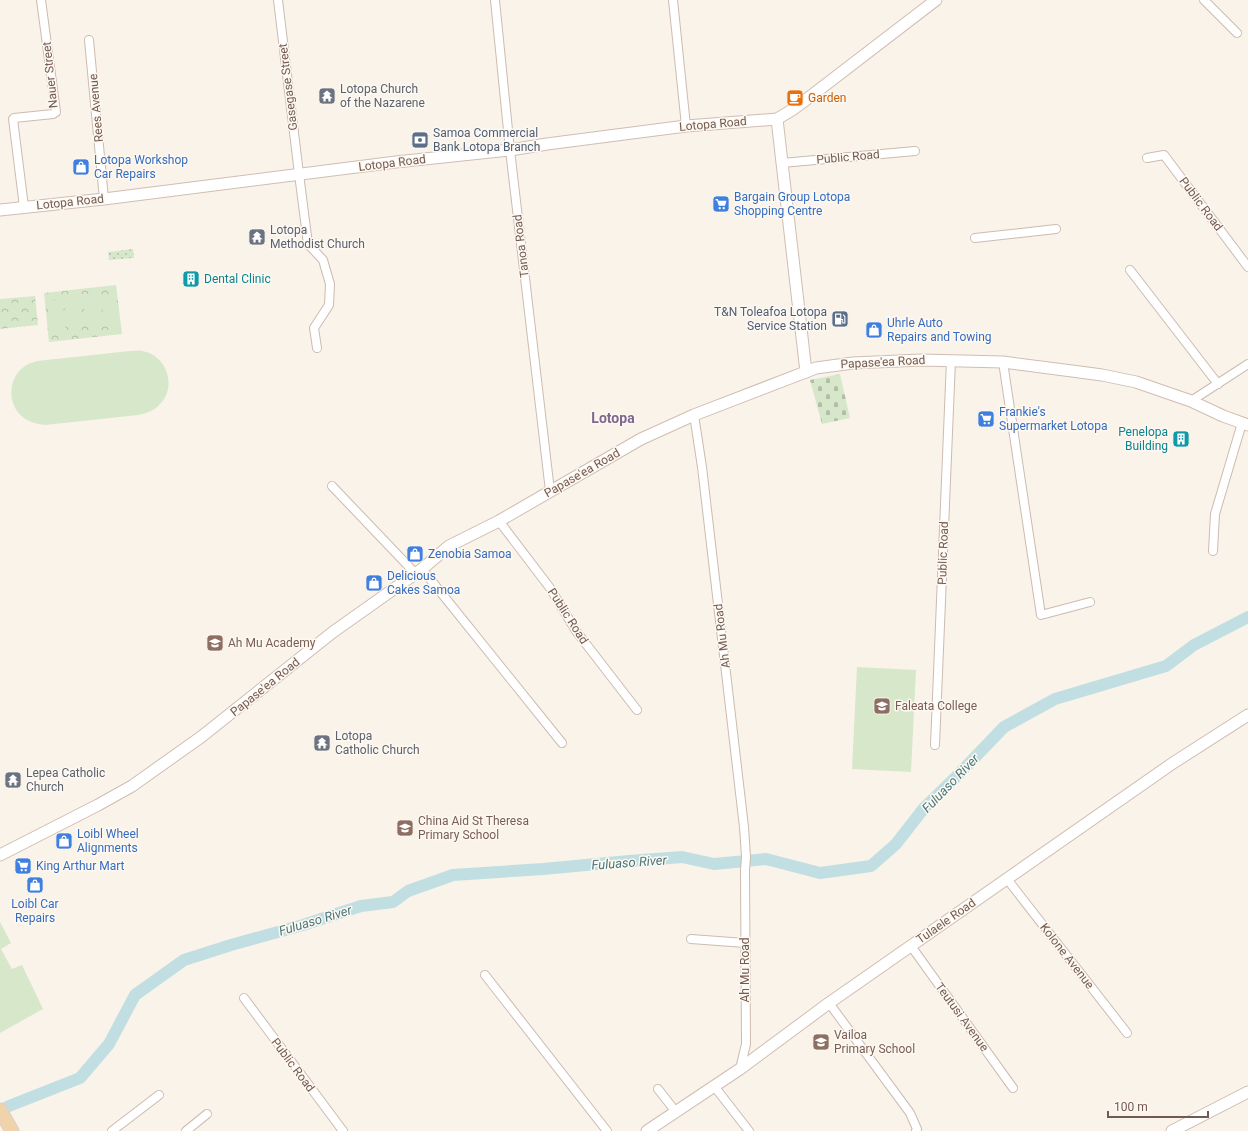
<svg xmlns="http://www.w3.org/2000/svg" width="1248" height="1131" viewBox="0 0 1248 1131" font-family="Roboto,sans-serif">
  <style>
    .grass { fill: url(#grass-dots) }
    .forest { fill: url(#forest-crowns) }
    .cemetery { fill: url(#cemetery-stones) }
    .garden { fill: #d7e7ca }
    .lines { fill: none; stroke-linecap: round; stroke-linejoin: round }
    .river { stroke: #c1dfe2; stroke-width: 12 }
    .street-casing { stroke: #ccbbb1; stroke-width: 10 }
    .secondary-casing { stroke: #d0bdb2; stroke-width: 13 }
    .primary-casing { stroke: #d8d1ce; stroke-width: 15 }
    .street { stroke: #fff; stroke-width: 8 }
    .secondary { stroke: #fff; stroke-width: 11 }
    .primary { stroke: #f1d3ab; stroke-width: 13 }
    .labels { text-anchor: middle; stroke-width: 3; stroke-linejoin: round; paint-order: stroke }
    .street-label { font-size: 12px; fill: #735a50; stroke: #fdf8f1 }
    .worship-label { font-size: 12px; fill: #5b616d; stroke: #fdf8f1; text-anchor: start }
    .food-label { font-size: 12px; fill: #c56008; stroke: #fdf8f1; text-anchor: start }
    .service-label { font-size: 12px; fill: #4e5e75; stroke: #fdf8f1; text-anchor: start }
    .shop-label { font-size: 12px; fill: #366cbe; stroke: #fdf8f1; text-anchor: start }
    .culture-label { font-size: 12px; fill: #0d838f; stroke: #fdf8f1; text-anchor: start }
    .education-label { font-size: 12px; fill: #785e54; stroke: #fdf8f1; text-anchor: start }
    .water-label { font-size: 13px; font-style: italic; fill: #49777c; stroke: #fdf8f1 }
    .quarter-label { font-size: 14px; font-weight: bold; fill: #7f688e; stroke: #fdf8f1 }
  </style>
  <defs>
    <pattern id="grass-dots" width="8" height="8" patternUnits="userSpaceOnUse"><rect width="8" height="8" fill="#d7e7ca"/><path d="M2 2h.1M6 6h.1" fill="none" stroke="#b3bea6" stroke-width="1.8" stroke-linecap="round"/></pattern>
    <pattern id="forest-crowns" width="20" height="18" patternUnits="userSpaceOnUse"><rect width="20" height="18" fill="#d7e7ca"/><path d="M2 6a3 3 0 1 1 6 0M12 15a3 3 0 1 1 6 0" fill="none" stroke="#b3bea6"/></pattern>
    <pattern id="cemetery-stones" width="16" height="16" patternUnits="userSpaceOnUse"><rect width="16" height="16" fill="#d7e7ca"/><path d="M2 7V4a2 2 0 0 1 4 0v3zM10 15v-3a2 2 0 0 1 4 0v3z" fill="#b3bea6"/></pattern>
  </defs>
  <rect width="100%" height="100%" fill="#faf3ea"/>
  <polygon class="grass" points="133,249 134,258 109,260 108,252"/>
  <g class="forest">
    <polygon points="116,285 122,334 49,342 44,293"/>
    <polygon points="35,296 38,325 0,329 0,299"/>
  </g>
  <polygon class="cemetery" points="840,374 850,418 822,424 810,380"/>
  <g class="garden">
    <polygon points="116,294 120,324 104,325 101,295"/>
    <polygon points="98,295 102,326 86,327 83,297"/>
    <polygon points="80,297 83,327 68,329 64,299"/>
    <polygon points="62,299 66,330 51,331 47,301"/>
    <path d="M 130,351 C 134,351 138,350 142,351 C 166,354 178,387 160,404 C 154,411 147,413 138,415 L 45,425 C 38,424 31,423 24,418 C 7,406 7,378 25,366 C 28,364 33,362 37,361 Z"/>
    <polygon points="857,667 916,670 911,772 852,769"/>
    <polygon points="0,922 11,943 1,949 12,969 22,965 43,1009 0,1033"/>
  </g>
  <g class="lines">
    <polyline class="river" points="0,1111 9,1106 80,1078 109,1044 135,995 184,960 231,945 303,925 361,906 393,902 408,891 453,875 543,869 629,861 682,857 714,864 766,859 820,873 871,866 896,844 924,808 958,775 1004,727 1055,699 1166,666 1194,645 1248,617"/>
    <g class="street-casing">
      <g id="street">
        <polyline points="278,0 299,174 308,244 323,260 330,284 329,305 314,328 317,348"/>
        <polyline points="495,0 510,150 550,491"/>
        <polyline points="673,0 686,126"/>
        <polyline points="1204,0 1237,33"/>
        <polyline points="89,40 104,199"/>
        <polyline points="1147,158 1164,155 1248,267"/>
        <polyline points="782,163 915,151"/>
        <polyline points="24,207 13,119 14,118 53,114 56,112 41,0"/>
        <polyline points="975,238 1056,229"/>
        <polyline points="1130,270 1218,384"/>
        <polyline points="1003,362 1041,615 1090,602"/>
        <polyline points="1191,401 1248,364"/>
        <polyline points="694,415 702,467 744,827 746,857 745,870 746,1044 740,1069"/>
        <polyline points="332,486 415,573"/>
        <polyline points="499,521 550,588 576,631 637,710"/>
        <polyline points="1213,551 1215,514 1242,423"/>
        <polyline points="422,569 562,743"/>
        <polyline points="935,745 951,360"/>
        <polyline points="1007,879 1127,1033"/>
        <polyline points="691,939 745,943"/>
        <polyline points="911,946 1013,1088"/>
        <polyline points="485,975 607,1131"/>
        <polyline points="244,998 343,1131"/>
        <polyline points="829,1003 910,1113 917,1129 916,1131"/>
        <polyline points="714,1086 749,1131"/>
        <polyline points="658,1089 676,1112"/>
        <polyline points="112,1131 159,1095"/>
        <polyline points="186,1131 207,1114"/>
      </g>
    </g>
    <g class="secondary-casing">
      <g id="secondary">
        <polyline points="777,119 806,372"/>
        <polyline points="0,210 104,199 396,162 510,150 547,144 686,126 777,119 792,110 807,99 936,0"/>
        <polyline points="0,855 98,805 132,786 201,737 333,632 422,569 449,546 499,521 641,439 694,415 816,368 853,363 921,360 1003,362 1072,371 1102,375 1136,382 1191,401 1223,416 1248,425"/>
        <polyline points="647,1131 740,1069 829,1003 1173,763 1248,715"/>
        <polyline points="1172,1131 1248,1092"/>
      </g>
    </g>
    <g class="primary-casing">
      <polyline id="primary" points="0,1110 12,1131"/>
    </g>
    <use href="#street" class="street"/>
    <use href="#secondary" class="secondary"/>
    <use href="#primary" class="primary"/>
  </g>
  <defs>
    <g id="temple-square" transform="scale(0.9)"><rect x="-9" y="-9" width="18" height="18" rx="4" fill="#6b7280" stroke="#fdf8f1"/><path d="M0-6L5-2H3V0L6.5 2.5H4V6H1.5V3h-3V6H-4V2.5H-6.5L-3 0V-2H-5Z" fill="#fff"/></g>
    <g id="cafe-square" transform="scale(0.9)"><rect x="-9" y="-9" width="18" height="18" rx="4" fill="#e8710a" stroke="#fdf8f1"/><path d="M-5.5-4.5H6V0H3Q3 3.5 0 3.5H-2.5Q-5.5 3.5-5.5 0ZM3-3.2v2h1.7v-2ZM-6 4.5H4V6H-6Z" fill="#fff"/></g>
    <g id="bank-square" transform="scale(0.9)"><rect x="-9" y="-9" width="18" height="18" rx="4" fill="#5c6f8a" stroke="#fdf8f1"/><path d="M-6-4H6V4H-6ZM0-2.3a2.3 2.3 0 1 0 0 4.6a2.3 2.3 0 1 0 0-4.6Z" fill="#fff"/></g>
    <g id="shop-square" transform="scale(0.9)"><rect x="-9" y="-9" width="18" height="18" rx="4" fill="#3f7fe0" stroke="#fdf8f1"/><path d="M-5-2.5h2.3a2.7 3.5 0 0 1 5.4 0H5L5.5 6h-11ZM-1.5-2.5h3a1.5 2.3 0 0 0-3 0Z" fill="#fff"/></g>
    <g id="supermarket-square" transform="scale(0.9)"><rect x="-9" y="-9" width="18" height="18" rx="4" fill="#3f7fe0" stroke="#fdf8f1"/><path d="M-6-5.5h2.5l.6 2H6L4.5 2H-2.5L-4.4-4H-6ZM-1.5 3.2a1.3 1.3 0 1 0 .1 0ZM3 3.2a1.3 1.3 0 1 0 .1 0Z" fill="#fff"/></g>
    <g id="building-square" transform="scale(0.9)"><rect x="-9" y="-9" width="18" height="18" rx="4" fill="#0f9aa8" stroke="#fdf8f1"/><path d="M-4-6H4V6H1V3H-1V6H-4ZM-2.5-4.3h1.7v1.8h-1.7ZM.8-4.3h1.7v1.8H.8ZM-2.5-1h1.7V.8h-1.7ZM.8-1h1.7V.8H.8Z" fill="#fff"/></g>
    <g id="fuel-square" transform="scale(0.9)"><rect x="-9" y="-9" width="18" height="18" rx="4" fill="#5c6f8a" stroke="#fdf8f1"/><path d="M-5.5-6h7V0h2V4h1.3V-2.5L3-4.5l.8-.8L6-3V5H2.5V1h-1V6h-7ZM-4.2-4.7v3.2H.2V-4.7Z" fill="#fff"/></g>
    <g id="school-square" transform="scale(0.9)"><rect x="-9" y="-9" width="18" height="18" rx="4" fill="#8d6e63" stroke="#fdf8f1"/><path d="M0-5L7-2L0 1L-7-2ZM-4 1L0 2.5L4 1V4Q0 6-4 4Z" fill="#fff"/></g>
  </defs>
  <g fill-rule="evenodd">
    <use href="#temple-square" x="327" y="96"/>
    <use href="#cafe-square" x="795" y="98"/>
    <use href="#bank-square" x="420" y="140"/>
    <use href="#shop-square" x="81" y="167"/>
    <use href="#supermarket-square" x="721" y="204"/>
    <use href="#temple-square" x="257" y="237"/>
    <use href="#building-square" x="191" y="279"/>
    <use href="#fuel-square" x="840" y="319"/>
    <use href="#shop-square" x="874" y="330"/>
    <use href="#supermarket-square" x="986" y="419"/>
    <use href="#building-square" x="1181" y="439"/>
    <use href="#shop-square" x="415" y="554"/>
    <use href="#shop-square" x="374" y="583"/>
    <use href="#school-square" x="215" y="643"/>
    <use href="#school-square" x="882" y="706"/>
    <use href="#temple-square" x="322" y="743"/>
    <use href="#temple-square" x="13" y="780"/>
    <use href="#school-square" x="405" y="828"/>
    <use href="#shop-square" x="64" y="841"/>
    <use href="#supermarket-square" x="23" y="866"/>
    <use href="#shop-square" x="35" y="885"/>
    <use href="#school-square" x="821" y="1042"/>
  </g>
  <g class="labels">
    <g class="street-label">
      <text transform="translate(50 75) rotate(-96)" y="4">Nauer Street</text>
      <text transform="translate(288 87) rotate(-97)" y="4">Gasegase Street</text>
      <text transform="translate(96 108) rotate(-95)" y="4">Rees Avenue</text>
      <text transform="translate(713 124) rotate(-5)" y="4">Lotopa Road</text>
      <text transform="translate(848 157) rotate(-5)" y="4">Public Road</text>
      <text transform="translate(392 163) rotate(-7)" y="4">Lotopa Road</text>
      <text transform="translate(70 202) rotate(-6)" y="4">Lotopa Road</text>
      <text transform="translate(1201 204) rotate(53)" y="4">Public Road</text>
      <text transform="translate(521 246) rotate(-97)" y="4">Tanoa Road</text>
      <text transform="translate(883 362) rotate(-3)" y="4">Papase'ea Road</text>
      <text transform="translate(582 473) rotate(-30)" y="4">Papase'ea Road</text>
      <text transform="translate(943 553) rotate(-88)" y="4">Public Road</text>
      <text transform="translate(568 616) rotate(57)" y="4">Public Road</text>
      <text transform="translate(722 636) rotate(-97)" y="4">Ah Mu Road</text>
      <text transform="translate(265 687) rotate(-39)" y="4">Papase'ea Road</text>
      <text transform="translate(946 921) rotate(-35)" y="4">Tulaele Road</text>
      <text transform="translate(1067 956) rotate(52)" y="4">Kolone Avenue</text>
      <text transform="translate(745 970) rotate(-90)" y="4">Ah Mu Road</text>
      <text transform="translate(962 1017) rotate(54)" y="4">Teutusi Avenue</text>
      <text transform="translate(293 1065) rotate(53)" y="4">Public Road</text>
    </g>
    <g class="worship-label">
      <text x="340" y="93">Lotopa Church<tspan x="340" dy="14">of the Nazarene</tspan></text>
      <text x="270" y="234">Lotopa<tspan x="270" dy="14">Methodist Church</tspan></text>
      <text x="335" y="740">Lotopa<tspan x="335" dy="14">Catholic Church</tspan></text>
      <text x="26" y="777">Lepea Catholic<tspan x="26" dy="14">Church</tspan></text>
    </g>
    <g class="food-label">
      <text x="808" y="102">Garden</text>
    </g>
    <g class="service-label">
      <text x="433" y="137">Samoa Commercial<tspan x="433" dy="14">Bank Lotopa Branch</tspan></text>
      <text x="827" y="316" text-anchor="end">T&amp;N Toleafoa Lotopa<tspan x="827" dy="14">Service Station</tspan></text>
    </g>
    <g class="shop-label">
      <text x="94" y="164">Lotopa Workshop<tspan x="94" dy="14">Car Repairs</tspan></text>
      <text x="734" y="201">Bargain Group Lotopa<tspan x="734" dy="14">Shopping Centre</tspan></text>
      <text x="887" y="327">Uhrle Auto<tspan x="887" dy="14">Repairs and Towing</tspan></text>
      <text x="999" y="416">Frankie's<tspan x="999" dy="14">Supermarket Lotopa</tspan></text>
      <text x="428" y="558">Zenobia Samoa</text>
      <text x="387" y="580">Delicious<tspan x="387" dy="14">Cakes Samoa</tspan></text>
      <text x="77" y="838">Loibl Wheel<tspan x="77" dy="14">Alignments</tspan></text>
      <text x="36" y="870">King Arthur Mart</text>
      <text x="35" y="908" text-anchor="middle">Loibl Car<tspan x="35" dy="14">Repairs</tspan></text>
    </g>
    <g class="culture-label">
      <text x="204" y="283">Dental Clinic</text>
      <text x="1168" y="436" text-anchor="end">Penelopa<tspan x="1168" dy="14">Building</tspan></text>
    </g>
    <g class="education-label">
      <text x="228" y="647">Ah Mu Academy</text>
      <text x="895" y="710">Faleata College</text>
      <text x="418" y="825">China Aid St Theresa<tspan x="418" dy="14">Primary School</tspan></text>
      <text x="834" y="1039">Vailoa<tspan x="834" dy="14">Primary School</tspan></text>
    </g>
    <g class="water-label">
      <text transform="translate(950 783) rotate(-46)" y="5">Fuluaso River</text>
      <text transform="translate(629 862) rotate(-4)" y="5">Fuluaso River</text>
      <text transform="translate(315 920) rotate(-17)" y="5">Fuluaso River</text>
    </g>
    <g class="quarter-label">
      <text x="613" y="423">Lotopa</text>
    </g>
  </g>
  <path d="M1108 1111v6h100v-6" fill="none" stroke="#735a50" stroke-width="2"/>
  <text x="1114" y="1111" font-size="12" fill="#735a50" stroke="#fdf8f1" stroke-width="3" paint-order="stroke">100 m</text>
</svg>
